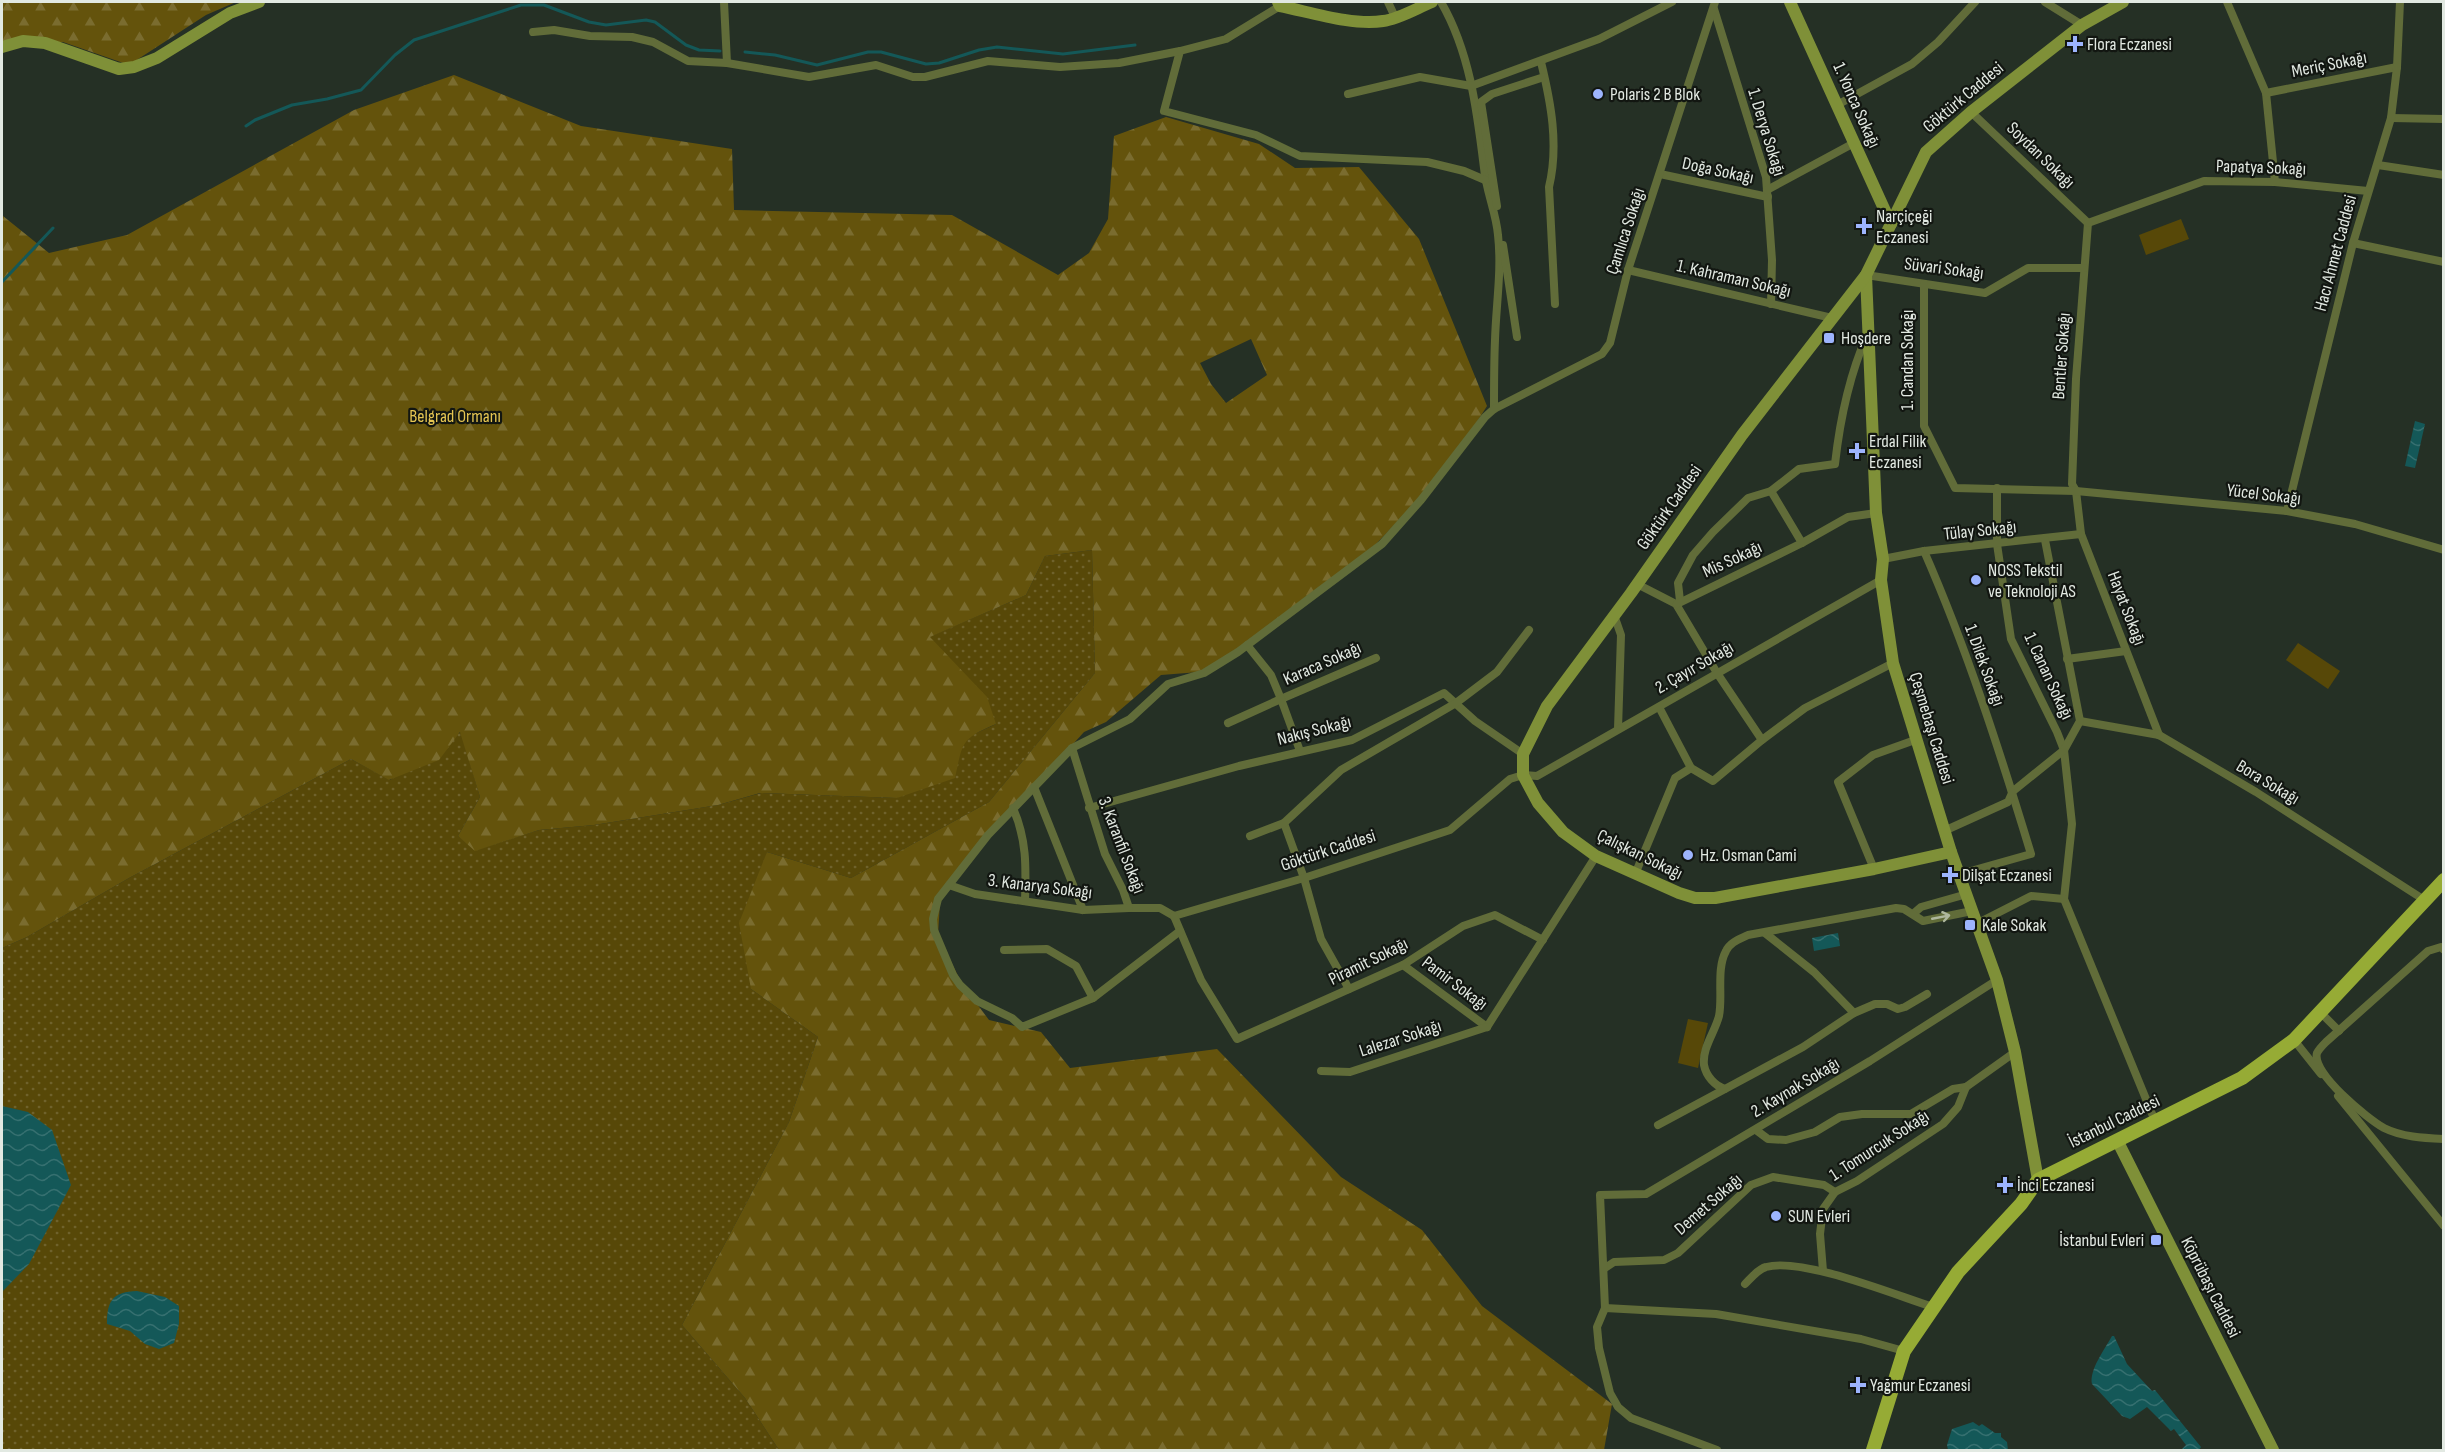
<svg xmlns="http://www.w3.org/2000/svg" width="2445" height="1452" viewBox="0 0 2445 1452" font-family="'Sofia Sans Condensed',sans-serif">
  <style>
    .green { fill: url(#green-dots) }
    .forest { fill: url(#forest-firs); fill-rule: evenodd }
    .pitch { fill: #574808 }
    .water { fill: url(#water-waves) }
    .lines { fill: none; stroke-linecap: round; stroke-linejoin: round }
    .stream { stroke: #145858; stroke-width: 3 }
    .street { stroke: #616c39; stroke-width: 8 }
    .secondary { stroke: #7f9038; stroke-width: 12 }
    .primary { stroke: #96ab35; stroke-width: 14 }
    .oneway { stroke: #aeb79e }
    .poi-dot { fill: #9db4fd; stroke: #121611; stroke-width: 2 }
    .labels { text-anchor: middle; stroke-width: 4.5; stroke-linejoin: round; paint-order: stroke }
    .poi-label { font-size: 18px; fill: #e2e9e2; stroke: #121611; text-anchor: start }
    .street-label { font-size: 18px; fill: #e2e9e2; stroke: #121611 }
    .park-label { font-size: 18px; fill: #e6c652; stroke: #121611 }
  </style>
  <defs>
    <pattern id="green-dots" width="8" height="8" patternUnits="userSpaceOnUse" patternTransform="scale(1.5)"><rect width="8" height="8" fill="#574808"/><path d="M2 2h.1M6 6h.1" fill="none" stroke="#6f622c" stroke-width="1.8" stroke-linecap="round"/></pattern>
    <pattern id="forest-firs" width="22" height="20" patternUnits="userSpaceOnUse" patternTransform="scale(1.5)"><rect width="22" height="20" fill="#64530c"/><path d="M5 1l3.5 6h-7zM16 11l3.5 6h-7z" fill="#7a6c2f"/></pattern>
    <pattern id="water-waves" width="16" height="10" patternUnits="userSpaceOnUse" patternTransform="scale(1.5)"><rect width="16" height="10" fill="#145858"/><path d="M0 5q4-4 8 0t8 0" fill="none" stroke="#367070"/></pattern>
  </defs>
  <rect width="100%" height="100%" fill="#253025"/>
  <polygon class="green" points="1092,550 1095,673 989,802 851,878 767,852 751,989 818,1037 789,1122 682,1325 745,1398 779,1450 2,1450 2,948 27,937 129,878 351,759 390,780 461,732 480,797 458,836 476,850 539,830 594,825 718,805 761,793 897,798 972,735 996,724 929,637 1026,595 1045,556"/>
  <path class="forest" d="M 2,2 L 236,2 L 206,15 L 129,65 L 63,42 L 2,46 L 3,216 L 49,253 L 127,235 L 354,110 L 454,75 L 581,126 L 732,149 L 734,210 L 952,215 L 1058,275 L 1089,253 L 1108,219 L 1114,136 L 1166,117 L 1259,144 L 1295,168 L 1359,167 L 1419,239 L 1487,406 L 1445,472 L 1376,544 L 1258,637 L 1199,672 L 1161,675 L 1106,722 L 1084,732 L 992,833 L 940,902 L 938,935 L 962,984 L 989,1020 L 1041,1032 L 1070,1068 L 1217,1049 L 1341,1177 L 1422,1230 L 1482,1306 L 1612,1404 L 1604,1450 L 779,1450 L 745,1398 L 682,1325 L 789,1122 L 818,1037 L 751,989 L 739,923 L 767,852 L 851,878 L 989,802 L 1095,673 L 1092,550 L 1045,556 L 1026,595 L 930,637 L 987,697 L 996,724 C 961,739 963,741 955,778 L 897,798 L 760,793 L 718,805 L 594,825 L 539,830 L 475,851 L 458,836 L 480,797 L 460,732 L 439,760 L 389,780 L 351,759 L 129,878 L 27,937 L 2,948 ZM 1251,339 L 1267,375 L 1226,403 L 1211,384 L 1200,363 Z"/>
  <g class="pitch">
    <polygon points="2181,219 2189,239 2146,255 2139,235"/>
    <polygon points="2298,643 2340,671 2328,689 2286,660"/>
    <polygon points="1688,1019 1708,1023 1698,1068 1678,1063"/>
  </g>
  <g class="water">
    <polygon points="2415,421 2425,424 2415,468 2405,466"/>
    <polygon points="1838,933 1840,946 1814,951 1812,938"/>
    <polygon points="2,1106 28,1112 52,1130 71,1185 29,1264 2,1292"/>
    <path d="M 137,1291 L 165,1297 L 179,1306 L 179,1324 L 174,1343 L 159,1349 L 145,1344 L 130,1331 L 107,1324 C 107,1300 113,1292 137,1291 Z"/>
    <path d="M 2112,1336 L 2114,1336 L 2127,1364 L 2152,1391 L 2155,1390 L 2201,1447 L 2199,1450 L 2181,1450 L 2186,1445 L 2174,1429 L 2171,1431 L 2147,1407 L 2130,1419 L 2122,1416 L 2092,1384 C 2089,1370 2105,1349 2112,1336 Z"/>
    <polygon points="1973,1422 1979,1426 1982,1424 1995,1433 2001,1433 2001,1437 2007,1442 2008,1450 1948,1450 1947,1445 1952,1429"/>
  </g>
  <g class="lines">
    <g class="stream">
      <polyline points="745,52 775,55 817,65 868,52 881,52 926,64 939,63 979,50 997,47 1063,54 1135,45"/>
      <polyline points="246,126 255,120 292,105 327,99 361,90 395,55 414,40 521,5 544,5 589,22 606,25 646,20 655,22 686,45 699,50 720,51"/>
      <polyline points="2,282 53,228"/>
    </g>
    <g class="street">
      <polyline points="724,2 727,63"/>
      <polyline points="1388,2 1395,17"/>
      <path d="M 1441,2 C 1470,52 1477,111 1484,168 C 1486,191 1496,212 1498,235 C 1502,270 1496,305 1495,340 C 1494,363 1494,386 1494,409"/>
      <polyline points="2045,2 2082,25"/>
      <polyline points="2227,2 2266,93 2275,182"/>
      <polyline points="1280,6 1226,39 1180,51 1164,111 1256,135 1300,156 1427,162 1464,171 1485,180"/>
      <polyline points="1714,9 1766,177 1772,260 1771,304"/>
      <polyline points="533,32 554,30 590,36 632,37 653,42 688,61 727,63 809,77 876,65 913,77 925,77 988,61 1060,67 1119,63 1180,51"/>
      <path d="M 1541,62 C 1551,103 1559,145 1549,187 L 1555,304"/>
      <polyline points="2266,93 2397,67"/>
      <polyline points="1348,94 1420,77 1471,86 1599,39 1672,2"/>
      <polyline points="1837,105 1912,64 1938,42 1975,2"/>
      <polyline points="1971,112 2088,223"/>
      <polyline points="2391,118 2444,119"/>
      <polyline points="2378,165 2444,175"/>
      <polyline points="1660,174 1768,197"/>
      <polyline points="1767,190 1854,143"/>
      <polyline points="1497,206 1481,102 1492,94 1544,77"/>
      <polyline points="2088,223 2076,379 2072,484 2076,491 2081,534 2159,735"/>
      <polyline points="2088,223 2204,181 2275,182 2368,191"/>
      <polyline points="2353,243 2444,262"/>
      <polyline points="1503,245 1517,337"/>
      <polyline points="1628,270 1832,318"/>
      <polyline points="1866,275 1985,293 2028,268 2084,268"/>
      <polyline points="1924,284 1924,426 1955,488 2076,491 2287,511 2355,524 2444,550"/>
      <polyline points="1997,488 1997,544 2011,639 2057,732 2064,750 2072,824 2064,899 2155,1121"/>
      <polyline points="1771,491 1802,543"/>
      <polyline points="2287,511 2353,243 2391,118 2397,67 2400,2"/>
      <path d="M 1924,551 C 1967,649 2000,752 2031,854 L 1960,874"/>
      <polyline points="1883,559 1924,551 2081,534"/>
      <polyline points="1637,584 1676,604 1717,673 1762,740"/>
      <path d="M 1680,601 L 1678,583 L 1693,555 L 1713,532 L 1748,498 L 1771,491 L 1799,469 L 1835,464 C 1840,419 1849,376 1867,335"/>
      <polyline points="1677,604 1802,543 1848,517 1876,513"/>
      <polyline points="1614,615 1621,635 1618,729"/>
      <polyline points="1247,645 1271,675 1281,699 1376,658"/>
      <polyline points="2067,659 2126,651"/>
      <polyline points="1659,707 1691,768 1713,781 1762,740 1805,708 1893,663"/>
      <polyline points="2080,721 2159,735 2256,792 2426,901"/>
      <polyline points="1228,723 1281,699 1300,751"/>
      <polyline points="1072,748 1105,854 1123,890 1129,908 1160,908 1174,916"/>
      <polyline points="1034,787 1083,910"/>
      <polyline points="2012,792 2064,750 2080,721 2045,540"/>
      <path d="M 1013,808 C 1027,840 1026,867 1025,901"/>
      <polyline points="1089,808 1239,766 1352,740 1444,693 1475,721 1523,754"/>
      <polyline points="1284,823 1304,878 1321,939 1349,989"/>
      <polyline points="1944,831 2008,802 2012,793"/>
      <polyline points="1250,836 1284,823 1341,770 1456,703 1497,672 1529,630"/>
      <polyline points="1874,869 1838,782 1873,755 1915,740"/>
      <polyline points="1636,872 1675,778 1691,768"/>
      <polyline points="949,885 975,894 1083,910 1129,908"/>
      <polyline points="1913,914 1921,907 1967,894"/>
      <polyline points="1174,916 1304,878 1450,830 1510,779 1523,775 1537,776 1881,580"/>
      <polyline points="1174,916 1201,980 1237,1039 1403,965 1463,926 1495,915 1543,940"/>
      <polyline points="1976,924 2031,896 2064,899"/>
      <polyline points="1180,931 1093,998 1022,1027 1012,1018 977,1001 960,985 953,975 934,930 933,919 938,899 988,835 1072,748 1130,719 1168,684 1204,673 1238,652 1382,544 1421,500 1485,417 1494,409 1602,354 1610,343 1628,270 1715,2"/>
      <polyline points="1765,933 1814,972 1854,1013"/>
      <polyline points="1004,950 1047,949 1076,966 1093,998"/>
      <path d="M 2444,950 L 2441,947 L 2428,951 L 2326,1042 C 2323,1045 2319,1049 2317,1053 C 2311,1073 2368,1119 2384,1128 C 2402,1137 2423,1138 2444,1139"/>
      <polyline points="1403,965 1487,1027"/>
      <path d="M 1927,994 L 1905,1007 L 1898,1009 L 1887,1004 L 1875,1004 L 1854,1013 L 1803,1047 L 1725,1089 C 1715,1086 1706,1076 1704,1065 C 1702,1048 1715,1032 1719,1016 C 1723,997 1716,969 1726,951 C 1730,942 1740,939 1748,935 L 1896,908 L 1904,909 L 1923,921 L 1972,911"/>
      <polyline points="2320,1012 2339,1031"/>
      <polyline points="1487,1027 1596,856"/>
      <polyline points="2294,1040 2321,1074"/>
      <polyline points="1321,1071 1350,1072 1487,1027"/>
      <polyline points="2338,1096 2444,1226"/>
      <polyline points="1658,1125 1725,1089"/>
      <polyline points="1756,1130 1768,1139 1786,1140 1815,1132 1840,1117 1862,1114 1911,1114 1953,1089 1966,1087 2015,1052"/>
      <polyline points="1605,1268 1614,1262 1664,1260 1678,1253 1751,1185 1773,1177 1824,1185 1835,1192"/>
      <polyline points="1823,1271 1820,1234 1823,1209 1835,1192 1857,1181 1943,1124 1958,1107 1966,1087"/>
      <path d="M 1745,1284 C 1751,1278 1758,1269 1766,1267 C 1802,1257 1895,1295 1933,1307"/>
      <polyline points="1605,1308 1716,1314 1861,1339 1904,1351"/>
      <polyline points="1717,1450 1631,1418 1618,1407 1610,1393 1599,1348 1597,1327 1605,1308 1600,1195 1646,1194 1870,1061 1997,980"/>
    </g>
    <g class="secondary">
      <path d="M 1278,2 L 1280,6 C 1310,12 1353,26 1383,21 C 1399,19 1417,8 1432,2"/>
      <polyline points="1790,2 1891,224"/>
      <polyline points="2,47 23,41 45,43 119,69 134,67 157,58 230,13 259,2"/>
      <polyline points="1866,275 1876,513 1883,559 1881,580 1893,663 1951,852 1997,980 2015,1052 2038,1180"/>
      <polyline points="1951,852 1874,869 1715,898 1695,898 1679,893 1596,856 1563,832 1538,803 1523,775 1523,754 1547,706 1631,593 1742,435 1866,275 1926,152 1971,112 2082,25 2123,2"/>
      <polyline points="2117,1140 2273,1450"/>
    </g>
    <polyline class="primary" points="1873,1450 1904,1351 1958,1272 2021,1204 2038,1180 2242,1078 2294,1040 2444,880"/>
  </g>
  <defs><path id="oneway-shaft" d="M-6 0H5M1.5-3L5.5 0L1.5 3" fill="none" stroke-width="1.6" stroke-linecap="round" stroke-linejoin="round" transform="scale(1.5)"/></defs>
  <use class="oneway" href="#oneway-shaft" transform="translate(1941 917) rotate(-11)"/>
  <g class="poi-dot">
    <path d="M2072 35h6v6h6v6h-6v6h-6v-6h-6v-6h6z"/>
    <circle cx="1598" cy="94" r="6"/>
    <path d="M1861 217h6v6h6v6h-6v6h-6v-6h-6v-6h6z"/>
    <rect x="1823" y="332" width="12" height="12" rx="3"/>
    <path d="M1854 442h6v6h6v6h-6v6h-6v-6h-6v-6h6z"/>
    <circle cx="1976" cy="580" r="6"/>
    <circle cx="1688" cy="855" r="6"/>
    <path d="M1947 866h6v6h6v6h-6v6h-6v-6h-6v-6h6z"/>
    <rect x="1964" y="919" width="12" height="12" rx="3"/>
    <path d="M2002 1176h6v6h6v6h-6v6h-6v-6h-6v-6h6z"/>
    <circle cx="1776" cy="1216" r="6"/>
    <rect x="2150" y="1234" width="12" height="12" rx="3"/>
    <path d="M1855 1376h6v6h6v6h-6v6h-6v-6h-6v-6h6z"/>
  </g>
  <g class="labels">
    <g class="poi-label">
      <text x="2087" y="50">Flora Eczanesi</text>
      <text x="1610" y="100">Polaris 2 B Blok</text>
      <text x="1876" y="222">Narçiçeği<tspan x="1876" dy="21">Eczanesi</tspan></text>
      <text x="1841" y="344">Hoşdere</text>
      <text x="1869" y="447">Erdal Filik<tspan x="1869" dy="21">Eczanesi</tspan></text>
      <text x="1988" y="576">NOSS Tekstil<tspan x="1988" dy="21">ve Teknoloji AS</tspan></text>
      <text x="1700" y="861">Hz. Osman Cami</text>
      <text x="1962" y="881">Dilşat Eczanesi</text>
      <text x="1982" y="931">Kale Sokak</text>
      <text x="2017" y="1191">İnci Eczanesi</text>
      <text x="1788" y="1222">SUN Evleri</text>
      <text x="2144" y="1246" text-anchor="end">İstanbul Evleri</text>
      <text x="1870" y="1391">Yağmur Eczanesi</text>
    </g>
    <g class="street-label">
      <text transform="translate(2329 64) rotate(-11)" y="6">Meriç Sokağı</text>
      <text transform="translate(1963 97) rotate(-40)" y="6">Göktürk Caddesi</text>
      <text transform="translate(1857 105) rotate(66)" y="6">1. Yonca Sokağı</text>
      <text transform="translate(1767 132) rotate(73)" y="6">1. Derya Sokağı</text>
      <text transform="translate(2041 155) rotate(44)" y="6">Soydan Sokağı</text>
      <text transform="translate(2261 167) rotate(2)" y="6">Papatya Sokağı</text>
      <text transform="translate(1718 170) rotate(12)" y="6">Doğa Sokağı</text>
      <text transform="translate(1625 231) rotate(-72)" y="6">Çamlıca Sokağı</text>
      <text transform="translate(2335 253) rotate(-75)" y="6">Hacı Ahmet Caddesi</text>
      <text transform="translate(1944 268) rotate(7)" y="6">Süvari Sokağı</text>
      <text transform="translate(1734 278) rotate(13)" y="6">1. Kahraman Sokağı</text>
      <text transform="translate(2061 356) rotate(-86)" y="6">Bentler Sokağı</text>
      <text transform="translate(1907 360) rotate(-90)" y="6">1. Candan Sokağı</text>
      <text transform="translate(2264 494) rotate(7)" y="6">Yücel Sokağı</text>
      <text transform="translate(1669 507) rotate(-55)" y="6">Göktürk Caddesi</text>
      <text transform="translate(1980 530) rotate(-6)" y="6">Tülay Sokağı</text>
      <text transform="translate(1732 559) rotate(-25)" y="6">Mis Sokağı</text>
      <text transform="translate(2127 608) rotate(69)" y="6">Hayat Sokağı</text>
      <text transform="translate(1322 663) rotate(-24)" y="6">Karaca Sokağı</text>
      <text transform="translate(1985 665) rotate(70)" y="6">1. Dilek Sokağı</text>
      <text transform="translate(1694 667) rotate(-30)" y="6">2. Çayır Sokağı</text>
      <text transform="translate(2049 676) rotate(65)" y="6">1. Canan Sokağı</text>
      <text transform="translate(1932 728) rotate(73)" y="6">Çeşmebaşı Caddesi</text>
      <text transform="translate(1314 730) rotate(-14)" y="6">Nakış Sokağı</text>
      <text transform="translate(2268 782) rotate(31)" y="6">Bora Sokağı</text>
      <text transform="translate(1122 845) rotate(69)" y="6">3. Karanfil Sokağı</text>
      <text transform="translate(1328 850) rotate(-18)" y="6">Göktürk Caddesi</text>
      <text transform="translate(1640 854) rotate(26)" y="6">Çalışkan Sokağı</text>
      <text transform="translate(1040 886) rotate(7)" y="6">3. Kanarya Sokağı</text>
      <text transform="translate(1368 961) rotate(-26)" y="6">Piramit Sokağı</text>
      <text transform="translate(1455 983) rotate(37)" y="6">Pamir Sokağı</text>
      <text transform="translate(1400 1038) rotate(-18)" y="6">Lalezar Sokağı</text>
      <text transform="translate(1795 1087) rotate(-31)" y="6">2. Kaynak Sokağı</text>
      <text transform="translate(2114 1121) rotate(-26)" y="6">İstanbul Caddesi</text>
      <text transform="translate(1879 1145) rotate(-33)" y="6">1. Tomurcuk Sokağı</text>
      <text transform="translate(1708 1204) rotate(-41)" y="6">Demet Sokağı</text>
      <text transform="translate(2211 1287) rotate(63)" y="6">Köprübaşı Caddesi</text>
    </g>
    <g class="park-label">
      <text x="455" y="422">Belgrad Ormanı</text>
    </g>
  </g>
  <rect width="2445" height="1452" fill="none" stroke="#e2e9e2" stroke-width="6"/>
</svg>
